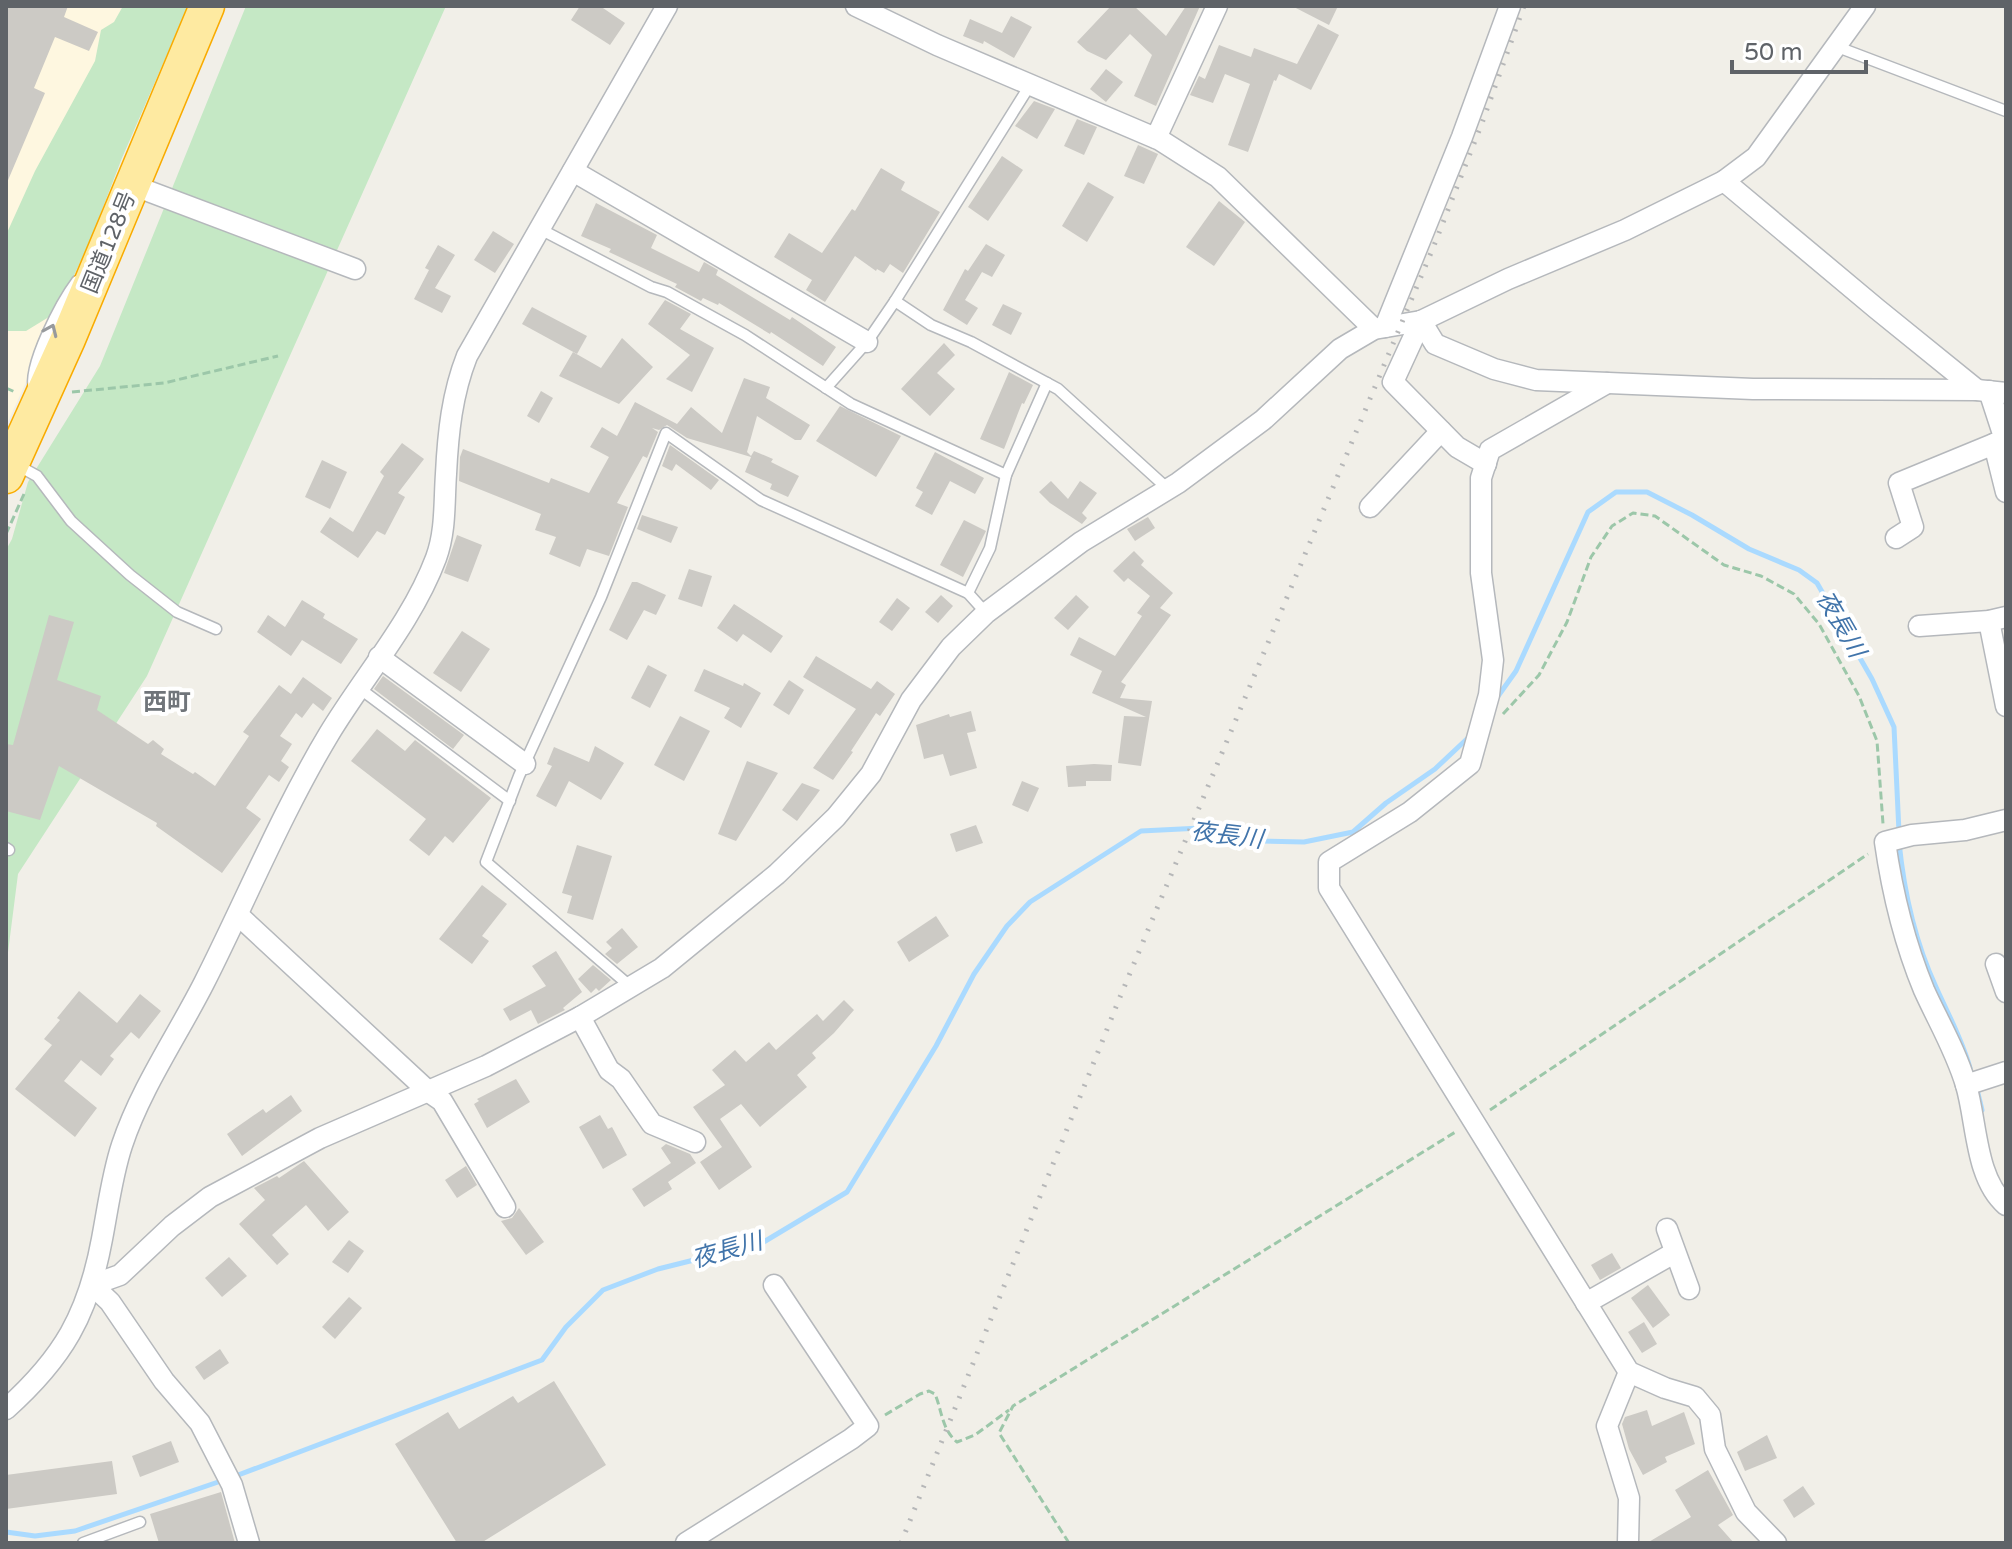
<svg xmlns="http://www.w3.org/2000/svg" width="2012" height="1549" viewBox="0 0 2012 1549" font-family="'Varela Round','Noto Sans JP',sans-serif">
  <style>
    .commercial { fill: #fef7e0 }
    .green { fill: #c5e8c5 }
    .lines { fill: none; stroke-linecap: round; stroke-linejoin: round }
    .stream { stroke: #aadaff; stroke-width: 5 }
    .building { fill: #cccac5 }
    .service-casing { stroke: #b5b8bc; stroke-width: 13 }
    .minor-casing { stroke: #b5b8bc; stroke-width: 23 }
    .trunk-casing { stroke: #f9ab00; stroke-width: 37 }
    .path { stroke: #9cc7a9; stroke-width: 3; stroke-dasharray: 8 4; stroke-linecap: butt }
    .service { stroke: #fff; stroke-width: 10 }
    .minor { stroke: #fff; stroke-width: 20 }
    .trunk { stroke: #feeaa1; stroke-width: 34 }
    .rail { stroke: #b6b7b8; stroke-width: 5; stroke-dasharray: 2 10; stroke-linecap: butt }
    .oneway { stroke: #979a9d }
    .labels { text-anchor: middle; stroke-width: 8; stroke-linejoin: round; paint-order: stroke }
    .street-label { font-size: 22px; fill: #5f6368; stroke: #fff }
    .water-label { font-size: 24px; font-style: italic; fill: #4174aa; stroke: #fff }
    .neighbourhood-label { font-size: 24px; font-weight: bold; fill: #70757a; stroke: #fff }
  </style>
  <rect width="100%" height="100%" fill="#f1efe8"/>
  <polygon class="commercial" points="6,6 185,6 55,319 6,426"/>
  <g class="green">
    <polygon points="123,6 188,6 122,158 90,241 57,312 26,331 6,331 6,235 35,171 95,61 101,30 114,22"/>
    <polygon points="246,6 446,6 147,676 18,874 6,968 6,550 12,539 28,482 100,366"/>
  </g>
  <g class="lines">
    <g class="stream">
      <polyline points="1496,699 1516,671 1588,512 1616,492 1647,492 1692,515 1749,549 1799,570 1817,583 1872,679 1894,727 1899,832"/>
      <path d="M 1899,842 C 1904,892 1915,942 1936,987 C 1948,1014 1962,1039 1970,1068"/>
      <polyline points="1977,1089 1982,1110"/>
      <polyline points="233,1477 542,1360 566,1327 603,1290 658,1269 762,1243 847,1192 936,1046 974,974 1007,926 1030,902 1141,831 1201,828 1231,832 1263,841 1304,842 1353,832 1386,803 1435,769 1469,737"/>
      <polyline points="6,1532 35,1536 75,1531 224,1480"/>
    </g>
  </g>
  <g class="building">
    <polygon points="6,6 68,6 64,17 98,32 89,51 55,37 34,88 45,93 6,185"/>
    <polygon points="580,6 600,6 625,23 610,45 571,20"/>
    <polygon points="1111,6 1134,6 1166,36 1186,6 1200,6 1156,106 1134,96 1152,55 1130,34 1106,60 1087,51 1077,42"/>
    <polygon points="1292,6 1338,6 1329,25"/>
    <polygon points="1011,16 1032,27 1014,58 984,41 983,44 963,36 970,19 1002,33"/>
    <polygon points="1318,24 1339,35 1311,90 1279,74 1276,81 1274,80 1248,152 1228,145 1250,84 1225,74 1213,103 1190,95 1199,76 1205,79 1219,45 1251,57 1254,48 1297,64"/>
    <polygon points="1106,69 1123,82 1106,102 1090,89"/>
    <polygon points="1034,101 1055,109 1037,139 1015,126"/>
    <polygon points="1077,119 1097,127 1084,155 1064,146"/>
    <polygon points="1138,145 1158,154 1144,184 1124,176"/>
    <polygon points="1002,156 1023,170 988,221 968,207"/>
    <polygon points="881,168 905,182 901,190 940,212 903,273 890,264 884,273 877,269 876,271 855,256 825,302 806,290 812,280 774,257 789,233 822,253 852,209 855,211"/>
    <polygon points="1088,182 1114,197 1087,242 1062,226"/>
    <polygon points="1219,201 1245,222 1214,266 1186,247"/>
    <polygon points="596,203 657,235 651,248 699,272 704,262 718,270 716,275 790,320 792,317 836,347 823,366 771,332 770,334 719,303 718,305 703,298 701,301 675,287 677,284 609,252 611,249 581,236"/>
    <polygon points="493,231 514,244 495,273 474,260"/>
    <polygon points="986,244 1005,255 992,277 982,272 965,300 978,308 967,325 943,310 965,269 968,271"/>
    <polygon points="438,245 455,255 435,288 451,296 442,313 414,299 429,270 425,268"/>
    <polygon points="665,300 691,314 680,329 714,348 692,392 666,379 690,355 648,324"/>
    <polygon points="1003,304 1022,313 1011,335 992,325"/>
    <polygon points="532,307 587,336 577,354 522,324"/>
    <polygon points="622,338 653,367 619,404 559,376 573,352 601,368"/>
    <polygon points="944,343 955,355 937,373 955,389 930,416 901,389"/>
    <polygon points="1009,372 1033,385 1024,404 1022,403 1004,449 980,439"/>
    <polygon points="744,378 770,387 766,398 810,425 801,440 795,440 757,416 747,452 751,456 754,451 773,459 771,462 799,476 788,497 770,489 772,484 745,472 751,457 687,438 667,425 659,430 652,428 658,432 647,458 643,456 617,503 628,507 609,556 587,549 580,567 549,554 556,537 535,530 541,514 459,481 460,457 463,449 549,483 551,478 589,493 609,457 590,447 602,427 617,436 635,402 677,424 691,407 722,433"/>
    <polygon points="541,391 553,398 539,423 527,416"/>
    <polygon points="840,406 901,436 876,477 816,441"/>
    <polygon points="402,443 424,459 398,493 405,497 385,535 377,531 358,558 320,532 330,517 353,532 384,476 380,472"/>
    <polygon points="670,445 719,480 711,490 676,464 672,471 662,466"/>
    <polygon points="935,452 984,478 975,494 950,481 932,515 915,506 923,492 916,488"/>
    <polygon points="322,460 347,472 330,509 305,497"/>
    <polygon points="1051,481 1068,499 1080,481 1097,493 1082,513 1087,518 1082,524 1050,503 1039,492"/>
    <polygon points="642,515 678,527 671,543 637,529"/>
    <polygon points="1148,517 1155,528 1135,541 1127,529"/>
    <polygon points="964,520 986,531 963,577 940,565"/>
    <polygon points="457,535 482,545 468,582 444,573"/>
    <polygon points="1134,551 1144,561 1141,565 1173,593 1160,608 1171,615 1121,682 1126,685 1120,698 1152,701 1141,766 1118,763 1124,716 1146,717 1092,693 1102,671 1070,655 1079,637 1115,656 1142,616 1137,613 1150,596 1128,578 1124,582 1113,571"/>
    <polygon points="689,569 712,576 702,607 678,599"/>
    <polygon points="632,582 637,582 666,595 656,615 644,610 627,640 609,630"/>
    <polygon points="941,595 953,606 938,623 925,612"/>
    <polygon points="1076,595 1089,607 1068,630 1054,618"/>
    <polygon points="897,598 910,608 892,631 879,622"/>
    <polygon points="302,600 325,614 323,618 358,639 341,664 302,640 291,656 257,632 268,615 285,627"/>
    <polygon points="734,604 783,636 771,653 743,634 737,642 717,628"/>
    <polygon points="49,615 74,622 57,680 101,696 97,710 148,744 153,740 164,749 161,754 193,774 195,772 215,786 249,736 243,732 279,685 291,694 303,677 332,698 323,711 313,703 302,718 296,713 280,736 292,744 281,761 289,767 279,782 269,775 246,808 261,819 222,873 156,826 157,823 59,766 40,820 6,811 6,744 13,745"/>
    <polygon points="462,631 490,649 461,692 433,673"/>
    <polygon points="816,656 871,689 877,681 895,694 880,716 876,713 851,751 853,752 833,780 813,768 856,709 803,677"/>
    <polygon points="648,665 667,675 650,708 631,698"/>
    <polygon points="704,669 743,686 744,683 761,693 741,728 724,718 730,708 694,691"/>
    <polygon points="383,676 464,735 453,749 374,689"/>
    <polygon points="789,680 804,690 789,715 773,705"/>
    <polygon points="971,711 976,731 967,733 977,768 950,776 943,754 924,759 916,725 949,714 950,717"/>
    <polygon points="680,716 710,731 684,781 654,765"/>
    <polygon points="377,729 405,751 415,740 491,798 453,843 445,836 429,856 409,840 426,819 351,761"/>
    <polygon points="595,746 624,763 601,800 569,781 556,807 536,796 552,766 547,764 554,747 589,762"/>
    <polygon points="747,761 778,773 736,841 718,834"/>
    <polygon points="1094,764 1112,765 1111,781 1086,781 1086,786 1068,787 1066,766"/>
    <polygon points="1022,781 1039,788 1028,812 1012,805"/>
    <polygon points="802,783 820,790 797,821 782,810"/>
    <polygon points="976,825 983,843 956,852 950,834"/>
    <polygon points="577,845 612,856 593,920 567,913 572,896 562,893"/>
    <polygon points="482,885 507,904 482,936 489,941 472,964 439,939"/>
    <polygon points="936,916 949,936 909,962 897,942"/>
    <polygon points="622,928 638,947 617,964 605,954 612,948 606,942"/>
    <polygon points="556,951 582,992 563,1008 565,1010 538,1024 531,1010 510,1021 503,1009 546,986 532,966"/>
    <polygon points="593,965 611,980 601,989 599,991 596,988 591,993 578,979"/>
    <polygon points="79,991 117,1023 140,994 161,1011 139,1039 131,1032 110,1056 114,1059 101,1076 81,1060 64,1081 97,1108 75,1137 15,1089 52,1045 44,1039 60,1020 57,1018"/>
    <polygon points="844,1000 854,1010 834,1033 812,1053 816,1058 797,1075 807,1087 760,1127 741,1104 720,1119 752,1167 719,1190 700,1162 722,1147 693,1107 725,1085 712,1070 735,1050 746,1062 769,1042 776,1050 817,1014 823,1021"/>
    <polygon points="516,1079 530,1102 487,1128 474,1104 479,1101 477,1099"/>
    <polygon points="291,1095 302,1111 242,1156 227,1134 263,1109 266,1113"/>
    <polygon points="600,1115 608,1129 612,1127 627,1155 603,1169 579,1127"/>
    <polygon points="666,1144 690,1154 696,1163 668,1182 672,1189 644,1207 632,1189 671,1163 661,1148"/>
    <polygon points="304,1161 349,1212 328,1231 306,1205 272,1235 289,1254 277,1265 239,1224 265,1200 254,1188 277,1176 279,1178"/>
    <polygon points="466,1166 477,1185 457,1198 445,1180"/>
    <polygon points="519,1208 544,1242 526,1255 501,1221 512,1218"/>
    <polygon points="349,1240 364,1251 348,1273 332,1262"/>
    <polygon points="1612,1253 1621,1268 1600,1280 1591,1265"/>
    <polygon points="229,1257 247,1276 222,1297 205,1278"/>
    <polygon points="1648,1285 1670,1315 1653,1328 1631,1298"/>
    <polygon points="349,1297 362,1308 335,1339 322,1327"/>
    <polygon points="1644,1322 1657,1344 1642,1353 1628,1332"/>
    <polygon points="220,1349 229,1363 204,1380 195,1367"/>
    <polygon points="554,1381 606,1465 481,1543 457,1543 395,1444 448,1412 459,1429 513,1396 518,1403"/>
    <polygon points="1647,1410 1652,1426 1684,1412 1695,1444 1665,1457 1667,1462 1643,1475 1629,1449 1622,1424 1625,1417"/>
    <polygon points="1767,1435 1777,1458 1745,1471 1737,1452"/>
    <polygon points="171,1441 179,1462 140,1477 132,1456"/>
    <polygon points="112,1461 117,1494 6,1509 6,1475"/>
    <polygon points="1708,1470 1733,1515 1718,1525 1734,1543 1647,1543 1691,1517 1675,1490"/>
    <polygon points="1803,1486 1815,1504 1794,1518 1783,1500"/>
    <polygon points="221,1492 235,1543 159,1543 150,1514"/>
  </g>
  <g class="lines">
    <g class="service-casing">
      <g id="service">
        <polyline points="1835,46 2006,111"/>
        <polyline points="540,229 651,287 667,292 745,335 851,404 1006,475"/>
        <polyline points="895,301 1030,85"/>
        <polyline points="826,388 867,342 895,301 931,325 971,342 1058,389 1168,489"/>
        <path d="M 34,390 C 27,366 62,301 77,281"/>
        <polyline points="17,465 37,476 71,521 130,575 177,612 216,629"/>
        <polyline points="968,593 990,548 1006,475 1047,383"/>
        <polyline points="359,688 510,801"/>
        <polyline points="6,848 9,850"/>
        <polyline points="631,987 486,862 519,776 601,597 666,433 761,500 968,593 986,613"/>
        <polyline points="83,1543 140,1522"/>
      </g>
    </g>
    <g class="minor-casing">
      <g id="minor">
        <polyline points="856,6 937,45 1160,140 1218,177 1374,329"/>
        <polyline points="1156,138 1217,6"/>
        <polyline points="573,171 867,342"/>
        <polyline points="1724,181 1877,309 1977,390"/>
        <polyline points="132,185 355,269"/>
        <polyline points="1421,321 1435,344 1494,369 1536,380 1753,389 1977,390 2006,393"/>
        <polyline points="1421,321 1393,382 1457,447 1486,464"/>
        <polyline points="1385,327 1462,137 1510,6"/>
        <polyline points="1607,383 1490,450 1481,478 1481,573 1493,660 1489,695 1470,764 1410,812 1329,862 1329,888 1629,1372 1665,1388 1695,1397 1710,1415 1715,1449 1746,1512 1776,1543"/>
        <polyline points="1989,391 2005,440"/>
        <polyline points="1994,444 2006,492"/>
        <polyline points="1370,507 1441,431"/>
        <polyline points="1896,538 1913,527 1899,483 2006,439"/>
        <polyline points="1989,621 2006,706"/>
        <polyline points="1919,626 1989,621 2006,617"/>
        <polyline points="379,657 525,764"/>
        <path d="M 2006,820 L 1965,830 L 1912,835 L 1885,842 C 1892,891 1905,944 1924,990 C 1938,1021 1956,1051 1966,1085 C 1977,1122 1975,1178 2006,1205"/>
        <polyline points="238,915 429,1092 442,1101 505,1207"/>
        <polyline points="1996,964 2006,992"/>
        <polyline points="580,1017 609,1070 621,1079 652,1124 695,1142"/>
        <polyline points="1966,1085 2006,1072"/>
        <polyline points="1667,1229 1689,1289"/>
        <polyline points="1586,1303 1674,1253"/>
        <path d="M 6,1409 C 63,1358 88,1315 102,1239 C 108,1208 112,1175 122,1145 C 141,1088 177,1036 204,983 C 246,900 281,814 329,734 C 364,676 412,622 436,558 C 446,531 444,502 446,474 C 448,433 452,394 467,356 L 667,6"/>
        <polyline points="249,1543 232,1485 200,1423 164,1381 110,1302 92,1285 120,1275 172,1226 210,1197 320,1138 486,1066 580,1017 662,968 777,874 836,817 871,774 911,700 951,647 986,613 1081,542 1178,483 1263,420 1340,349 1374,329 1421,321 1508,279 1625,230 1724,181 1756,157 1865,6"/>
        <polyline points="686,1543 851,1439 868,1426 774,1285"/>
        <polyline points="1628,1543 1629,1498 1607,1426 1629,1372"/>
      </g>
    </g>
    <g class="trunk-casing">
      <polyline id="trunk" points="6,476 68,339 207,6"/>
    </g>
    <g class="path">
      <polyline points="6,388 15,392"/>
      <polyline points="72,392 164,383 278,356"/>
      <polyline points="6,534 24,494"/>
      <polyline points="1503,714 1539,675 1567,622 1591,557 1612,526 1633,513 1655,516 1724,565 1761,576 1794,594 1819,624 1859,696 1877,741 1883,824"/>
      <polyline points="1490,1110 1868,854"/>
      <path d="M 885,1415 L 920,1394 L 929,1391 L 935,1394 C 942,1411 942,1430 957,1442 L 975,1435 L 1009,1410"/>
      <polyline points="1069,1543 999,1433 1013,1406 1457,1131"/>
    </g>
    <use href="#service" class="service"/>
    <use href="#minor" class="minor"/>
    <use href="#trunk" class="trunk"/>
    <polyline class="rail" points="901,1543 1120,997 1433,248 1482,123 1524,6"/>
  </g>
  <defs><path id="oneway-chevron" d="M-2-3.5L2.5 0L-2 3.5" fill="none" stroke-width="1.6" stroke-linecap="round" stroke-linejoin="round" transform="scale(2)"/></defs>
  <use class="oneway" href="#oneway-chevron" transform="translate(51 330) rotate(-66)"/>
  <g class="labels">
    <g class="street-label">
      <text transform="translate(108 242) rotate(-68)" y="8">国道128号</text>
    </g>
    <g class="water-label">
      <text transform="translate(1841 624) rotate(60)" y="8">夜長川</text>
      <text transform="translate(1227 835) rotate(7)" y="8">夜長川</text>
      <text transform="translate(727 1250) rotate(-16)" y="8">夜長川</text>
    </g>
    <g class="neighbourhood-label">
      <text x="167" y="710">西町</text>
    </g>
  </g>
  <rect width="2012" height="1549" fill="none" stroke="#5f6368" stroke-width="16"/>
  <path d="M1732 60v12h134v-12" fill="none" stroke="#5f6368" stroke-width="4"/>
  <text x="1744" y="60" font-size="24" fill="#5f6368" stroke="#ffffff" stroke-width="6" paint-order="stroke">50 m</text>
</svg>
